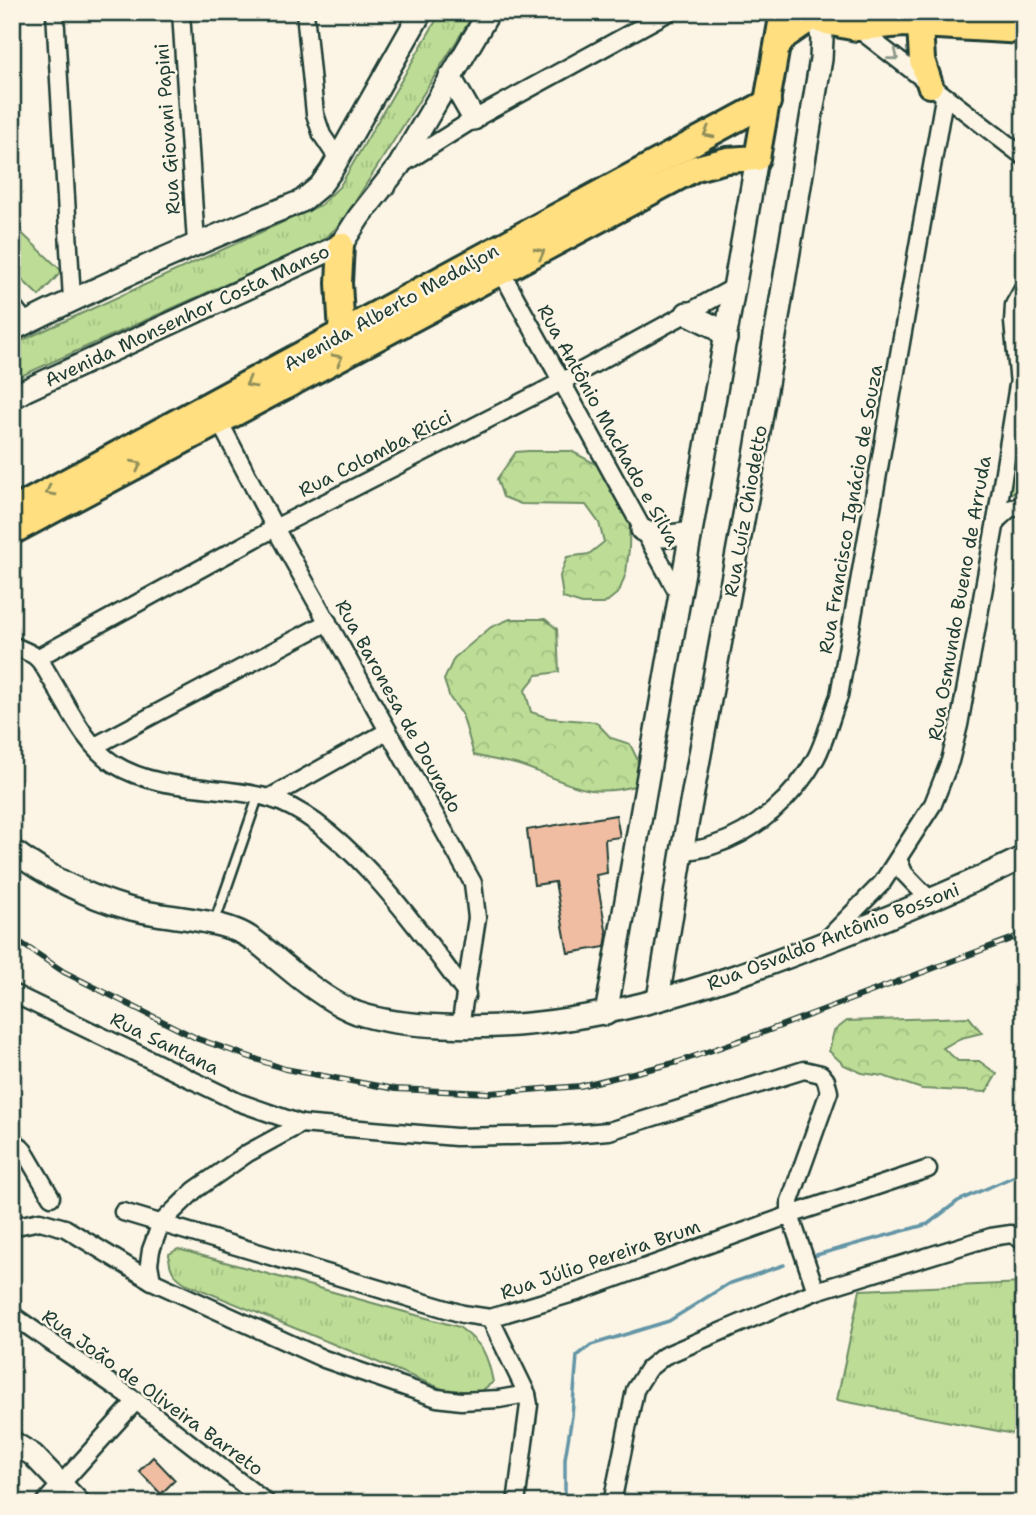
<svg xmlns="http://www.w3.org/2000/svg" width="1036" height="1515" viewBox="0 0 1036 1515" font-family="'Shantell Sans',sans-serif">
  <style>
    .grass { fill: #bddd96; stroke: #6e8d65; stroke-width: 2 }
    .forest { fill: url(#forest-crowns); stroke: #6e8d65; stroke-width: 2 }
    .park { fill: url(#park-tufts); stroke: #6e8d65; stroke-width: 2 }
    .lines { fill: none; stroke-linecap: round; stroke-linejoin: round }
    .stream { stroke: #6495a6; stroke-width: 3.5 }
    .building { fill: #f0bda2; stroke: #1f3d34; stroke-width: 2 }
    .lane-casing { stroke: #1f3d34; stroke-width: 13 }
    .street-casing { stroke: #1f3d34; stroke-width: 21 }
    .secondary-casing { stroke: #1f3d34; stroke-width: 26 }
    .primary-casing { stroke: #1f3d34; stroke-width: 30 }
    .lane { stroke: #fcf5e5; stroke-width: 8 }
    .street { stroke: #fcf5e5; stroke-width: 16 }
    .secondary { stroke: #fcf5e5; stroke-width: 21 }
    .primary { stroke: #ffdf80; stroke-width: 24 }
    .rail-casing { stroke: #1f3d34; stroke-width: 6 }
    .rail { stroke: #fcf5e5; stroke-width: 3.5; stroke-dasharray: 10; stroke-linecap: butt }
    .oneway { stroke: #8e998c }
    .oneway2 { stroke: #8f8e5a }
    .labels { text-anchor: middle; stroke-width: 5; stroke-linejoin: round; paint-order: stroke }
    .street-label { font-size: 19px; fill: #1f3d34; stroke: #fcf5e5 }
  </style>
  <defs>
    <pattern id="forest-crowns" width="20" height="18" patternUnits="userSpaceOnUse" patternTransform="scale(1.75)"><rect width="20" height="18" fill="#bddd96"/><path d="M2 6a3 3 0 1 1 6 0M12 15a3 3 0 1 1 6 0" fill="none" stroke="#a2bf82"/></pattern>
    <pattern id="park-tufts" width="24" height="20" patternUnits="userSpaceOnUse" patternTransform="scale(1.75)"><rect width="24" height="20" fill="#bddd96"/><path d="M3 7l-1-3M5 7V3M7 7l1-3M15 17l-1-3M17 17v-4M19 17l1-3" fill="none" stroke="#a2bf82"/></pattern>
  </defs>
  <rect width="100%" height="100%" fill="#fcf5e5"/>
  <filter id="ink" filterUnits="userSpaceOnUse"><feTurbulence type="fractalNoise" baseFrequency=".0143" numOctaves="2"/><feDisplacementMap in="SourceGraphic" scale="14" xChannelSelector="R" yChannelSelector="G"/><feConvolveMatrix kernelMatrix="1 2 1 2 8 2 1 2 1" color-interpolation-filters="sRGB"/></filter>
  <g filter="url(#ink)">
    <polygon class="grass" points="13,225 62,271 39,296 12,270"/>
    <g class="forest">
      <polygon points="528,451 571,451 609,471 630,505 629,549 626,573 619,592 604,604 582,604 563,598 560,576 567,557 589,554 604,542 599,523 586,505 521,504 503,497 497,479 516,452"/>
      <path d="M 510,619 L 545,619 L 557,629 L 559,672 L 537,675 L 525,690 L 531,712 L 549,718 L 596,722 L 611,738 L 630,744 L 639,763 L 638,785 C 585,800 569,782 522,766 C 507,761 490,760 474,755 L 462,714 L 450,698 L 444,680 L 454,658 L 491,627 Z"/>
      <polygon points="969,1017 982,1033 961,1038 943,1048 958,1061 979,1061 997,1074 986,1092 922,1089 883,1076 862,1073 844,1065 829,1051 834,1031 847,1021"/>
    </g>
    <g class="park">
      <polygon points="441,12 475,12 341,224 320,242 12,380 12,345 321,205 340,186"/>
      <polygon points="1017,421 1024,445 1024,492 1017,491 1007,495"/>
      <path d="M 178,1249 L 459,1327 C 483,1345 487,1352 493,1382 L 480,1392 L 445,1390 L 185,1283 C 173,1275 169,1269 169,1254 Z"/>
      <polygon points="1024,1283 1024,1436 837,1400 860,1290"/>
    </g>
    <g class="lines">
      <g class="stream">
        <polyline points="809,1257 928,1224 958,1201 1024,1172"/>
        <polyline points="565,1503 565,1459 572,1416 577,1356 591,1345 669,1321 728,1284 784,1265"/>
      </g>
    </g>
    <g class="building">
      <polygon points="616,815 620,837 605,839 607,873 596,875 607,935 605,947 568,953 555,882 534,885 527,830"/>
      <polygon points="153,1457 175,1480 161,1494 139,1471"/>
    </g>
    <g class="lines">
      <g class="lane-casing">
        <polyline id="lane" points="215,921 258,797"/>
      </g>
      <g class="street-casing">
        <g id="street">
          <polyline points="55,12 72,299"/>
          <polyline points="181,12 196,243"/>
          <polyline points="305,12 315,114 322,135 338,159"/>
          <polyline points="857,28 1024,157"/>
          <polyline points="401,165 474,119 669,12"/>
          <polyline points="502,273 680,597"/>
          <polyline points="12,305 26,323"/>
          <polyline points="1020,395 1013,322 1014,305 1024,287"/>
          <polyline points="219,421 275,528 473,883 477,918 460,1027"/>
          <polyline points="996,521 1009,509 1024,505"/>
          <path d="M 12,645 C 20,649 30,652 36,657 C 42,662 47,672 51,679 C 69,708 85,745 114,764 C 161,793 218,784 269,798 C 344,820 422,934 467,995"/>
          <polyline points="37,658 275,528 561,382 733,288"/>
          <polyline points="95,746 328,622"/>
          <polyline points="269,798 388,731"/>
          <path d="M 682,852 C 692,850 704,849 714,845 C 756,832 795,796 816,758 C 826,739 831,716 839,696 L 944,98"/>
          <polyline points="898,859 904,873 931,901"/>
          <polyline points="828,938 882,883 933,804 950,761 959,725 996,521 1018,385"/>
          <polyline points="12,993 238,1102 301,1124"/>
          <polyline points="12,1138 24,1151 51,1197"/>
          <polyline points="123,1212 463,1314 490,1318 580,1291 790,1215 928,1169"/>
          <polyline points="12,1227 40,1221 65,1228 152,1281 324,1359 437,1398 461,1401 499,1399 527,1394"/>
          <polyline points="152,1281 149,1264 151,1250 161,1223 195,1190 248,1153 301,1124 456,1137 559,1135 609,1131 804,1070 821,1074 826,1080 829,1092 790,1201 790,1215 816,1291"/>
          <polyline points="12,1315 136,1401 267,1503"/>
          <polyline points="490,1318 527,1394 529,1405 516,1503"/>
          <polyline points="44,1503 136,1401"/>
          <polyline points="612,1503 635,1390 648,1369 664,1356 816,1291 991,1237 1011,1234 1024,1241"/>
        </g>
      </g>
      <g class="secondary-casing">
        <g id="secondary">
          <polyline points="450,77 474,119"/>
          <polyline points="687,313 717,328 726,339"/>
          <path d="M 12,330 C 107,282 203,240 302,201 L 320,186 L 331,171 L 421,12"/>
          <polyline points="12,398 26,390 341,245 359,217 399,166 489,12"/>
          <path d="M 642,530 C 658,539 673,536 691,533"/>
          <path d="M 12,850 C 48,877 85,896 128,908 C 163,918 201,917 235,930 C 254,937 268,952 284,965 C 303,981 333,1004 357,1013 C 383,1022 415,1025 443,1026 C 579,1033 709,989 834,939 C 898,914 962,888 1024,857"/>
          <polyline points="658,999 682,852 756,450 821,59 822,38 819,23"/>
          <polyline points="606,1014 757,158"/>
          <polyline points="12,1442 33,1455 79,1503"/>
        </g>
      </g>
      <g class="primary-casing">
        <g id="primary">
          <polyline points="822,21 857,28 903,24 1024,31"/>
          <polyline points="920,25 922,60 930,85"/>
          <polyline points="778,46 785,36 804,23"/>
          <polyline points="341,245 339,283 342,334"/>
          <polyline points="12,511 768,102"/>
          <polyline points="12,532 696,168 727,160 757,158 783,12"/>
        </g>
      </g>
      <use href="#lane" class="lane"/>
      <use href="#street" class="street"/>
      <use href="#secondary" class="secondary"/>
      <use href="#primary" class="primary"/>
      <g class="rail-casing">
        <polyline id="rail" points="12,937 64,972 198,1039 285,1069 395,1089 489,1093 580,1086 678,1062 767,1031 1024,934"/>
      </g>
      <use href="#rail" class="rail"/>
    </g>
    <defs><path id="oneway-chevron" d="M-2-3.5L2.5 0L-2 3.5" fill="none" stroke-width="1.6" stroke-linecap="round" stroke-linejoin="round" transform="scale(1.75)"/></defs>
    <use class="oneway" href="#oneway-chevron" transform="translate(894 56) rotate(39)"/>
    <g class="oneway2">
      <use href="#oneway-chevron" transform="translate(708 133) rotate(152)"/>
      <use href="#oneway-chevron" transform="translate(540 253) rotate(-28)"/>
      <use href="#oneway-chevron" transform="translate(338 359) rotate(-28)"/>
      <use href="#oneway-chevron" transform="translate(250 383) rotate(152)"/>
      <use href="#oneway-chevron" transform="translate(137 465) rotate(-28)"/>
      <use href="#oneway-chevron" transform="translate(50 491) rotate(152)"/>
    </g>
  </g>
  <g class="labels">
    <g class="street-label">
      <text transform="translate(167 129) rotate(-94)" y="7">Rua Giovani Papini</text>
      <text transform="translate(391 307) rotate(-29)" y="7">Avenida Alberto Medaljon</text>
      <text transform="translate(187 315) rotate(-25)" y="7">Avenida Monsenhor Costa Manso</text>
      <text transform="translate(609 425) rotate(61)" y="7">Rua Antônio Machado e Silva</text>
      <text transform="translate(375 453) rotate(-27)" y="7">Rua Colomba Ricci</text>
      <text transform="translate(850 509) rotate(-80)" y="7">Rua Francisco Ignácio de Souza</text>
      <text transform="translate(745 511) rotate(-80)" y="7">Rua Luíz Chiodetto</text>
      <text transform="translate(959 598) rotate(-80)" y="7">Rua Osmundo Bueno de Arruda</text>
      <text transform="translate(399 706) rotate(61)" y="7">Rua Baronesa de Dourado</text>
      <text transform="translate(833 936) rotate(-21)" y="7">Rua Osvaldo Antônio Bossoni</text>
      <text transform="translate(165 1043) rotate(26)" y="7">Rua Santana</text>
      <text transform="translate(600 1259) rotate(-19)" y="7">Rua Júlio Pereira Brum</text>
      <text transform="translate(153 1392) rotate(36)" y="7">Rua João de Oliveira Barreto</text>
    </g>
  </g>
  <rect width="1036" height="1515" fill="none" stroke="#fcf5e5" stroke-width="42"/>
  <rect x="21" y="21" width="994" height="1473" fill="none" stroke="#1f3d34" stroke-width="2.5" filter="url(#ink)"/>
</svg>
